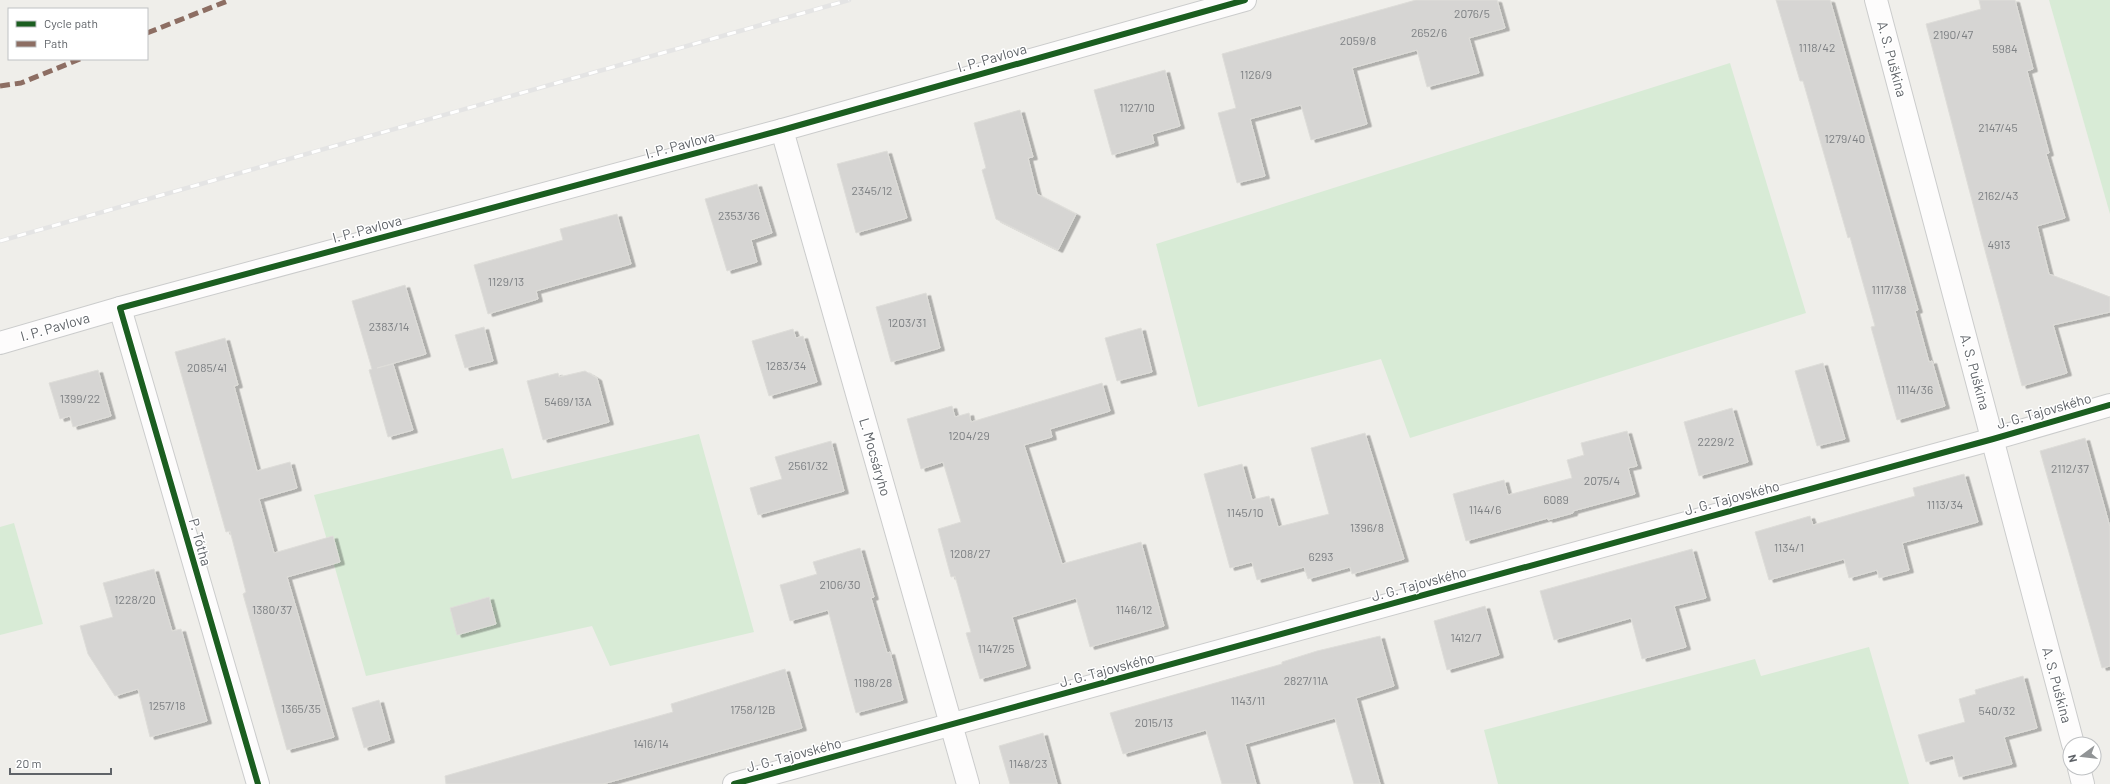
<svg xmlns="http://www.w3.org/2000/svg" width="2110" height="784" viewBox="0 0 2110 784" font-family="Barlow,sans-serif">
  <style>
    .green { fill: #d8ebd6 }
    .building { fill: #d6d5d3; stroke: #deddd9; filter: url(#shadow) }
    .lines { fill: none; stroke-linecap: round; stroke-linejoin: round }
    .minor-casing { stroke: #cbcccc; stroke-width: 24 }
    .minor { stroke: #fdfcfc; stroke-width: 22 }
    .rail-casing { stroke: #e4e4e4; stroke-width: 4.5 }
    .rail { stroke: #fff; stroke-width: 3; stroke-dasharray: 9; stroke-linecap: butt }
    .quiet { stroke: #8d6e63; stroke-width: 5; stroke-dasharray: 10 5; stroke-linecap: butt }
    .cycleway-casing { stroke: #fff; stroke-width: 8 }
    .cycleway { stroke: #1b5e20; stroke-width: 6 }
    .labels { text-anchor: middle; stroke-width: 3; stroke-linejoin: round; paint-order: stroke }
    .number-label { font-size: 12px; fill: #7e8184 }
    .street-label { font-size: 14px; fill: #5f6368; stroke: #fff }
  </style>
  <defs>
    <filter id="shadow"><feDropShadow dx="4.5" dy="2.5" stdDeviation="0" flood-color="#0004"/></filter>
  </defs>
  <rect width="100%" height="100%" fill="#efeeea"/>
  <g class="green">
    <polygon points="2049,0 2110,0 2110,214"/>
    <polygon points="1730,63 1806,313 1410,438 1381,359 1198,407 1156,244"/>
    <polygon points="699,434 754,632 610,666 592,626 366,676 314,495 503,448 512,479"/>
    <polygon points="14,523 43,624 0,635 0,527"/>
    <polygon points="1869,647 1909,784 1498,784 1484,730 1755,659 1761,676"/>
  </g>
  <g class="building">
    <polygon points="1416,0 1497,0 1505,28 1469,38 1479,73 1427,87 1417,50 1352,68 1367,124 1311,140 1301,105 1250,119 1265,176 1237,183 1218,113 1236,108 1222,54"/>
    <polygon points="1776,0 1830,0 1918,310 1915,311 1929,362 1932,361 1945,406 1897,420 1871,327 1875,326 1850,237 1848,238 1803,81 1800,81"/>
    <polygon points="1979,0 2015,0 2033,69 2027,71 2049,153 2046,154 2065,218 2037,226 2049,274 2110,297 2110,312 2053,325 2067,373 2022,386 1987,258 1926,24 1981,9"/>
    <polygon points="1165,70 1180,126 1152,134 1154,143 1112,155 1094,90"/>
    <polygon points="1020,110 1033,157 1028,158 1037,194 1076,214 1058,250 996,219 982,170 986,168 974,123"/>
    <polygon points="887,151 907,218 856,233 837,164"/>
    <polygon points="757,184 772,233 751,240 757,262 727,271 705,199"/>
    <polygon points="617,214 631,264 536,291 538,299 488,314 474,265 563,240 560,229"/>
    <polygon points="405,285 426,354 377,368 393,364 413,430 388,437 369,370 372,369 352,301"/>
    <polygon points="926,293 940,348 891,362 876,307"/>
    <polygon points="484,327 493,361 465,368 455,335"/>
    <polygon points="1141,328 1152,372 1117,381 1105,338"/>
    <polygon points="793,329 796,338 803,336 817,382 769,396 752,341"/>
    <polygon points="225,338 238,385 234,386 257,471 290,462 297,488 259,499 274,553 333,536 340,562 287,577 334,737 287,750 243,594 246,592 230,531 226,532 175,352"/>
    <polygon points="1823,363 1845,439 1817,446 1795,371"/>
    <polygon points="98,370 111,416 73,427 70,416 60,419 49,383"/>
    <polygon points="585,371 597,378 609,422 543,440 527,381 558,373 559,377"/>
    <polygon points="1102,383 1110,411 1050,429 1052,437 1024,445 1062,564 1141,542 1164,626 1090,647 1076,598 1012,617 1026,666 980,679 966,633 971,632 955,576 951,577 938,529 961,522 943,462 921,469 907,419 952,406 955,417 969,413 971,422"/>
    <polygon points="1732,408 1748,462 1699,476 1684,422"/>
    <polygon points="1627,431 1637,466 1628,468 1635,494 1573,511 1573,513 1548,520 1548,518 1466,541 1453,494 1504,480 1508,495 1572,478 1567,460 1584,455 1581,443"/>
    <polygon points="1365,433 1404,559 1352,574 1350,567 1308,579 1304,567 1257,580 1252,562 1230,568 1204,474 1242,464 1252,500 1269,496 1278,527 1329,514 1311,448"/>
    <polygon points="2085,438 2110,527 2110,666 2102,668 2040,451"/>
    <polygon points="831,441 844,491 758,515 750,488 782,479 775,457"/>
    <polygon points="1964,474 1978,522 1902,543 1909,570 1879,578 1877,570 1849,578 1844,559 1769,580 1755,532 1810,516 1813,525 1915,496 1913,488"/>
    <polygon points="860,548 874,597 871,598 887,653 890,652 903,700 856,713 828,610 790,621 780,585 817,574 813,562"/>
    <polygon points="1692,549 1706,598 1674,606 1686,647 1642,659 1631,618 1554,640 1540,591"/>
    <polygon points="154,569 172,631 181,629 207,721 150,737 138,689 115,696 88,654 80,626 113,617 103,583"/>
    <polygon points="489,597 496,624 457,635 450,608"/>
    <polygon points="1485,606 1499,655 1447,670 1434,621"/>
    <polygon points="1380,636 1394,686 1356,698 1380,784 1354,784 1335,718 1245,744 1256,784 1222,784 1206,730 1123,754 1110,713 1282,664 1282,662 1317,651"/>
    <polygon points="785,669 802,728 603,784 446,784 445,776 673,712 671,704"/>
    <polygon points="2023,676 2037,728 2004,737 2012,764 1959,777 1953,755 1926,762 1918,735 1965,722 1959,699 1976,694 1975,690"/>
    <polygon points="379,700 390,740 364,748 352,708"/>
    <polygon points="1043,733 1057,784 1010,784 999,746"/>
  </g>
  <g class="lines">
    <g class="minor-casing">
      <g id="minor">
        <polyline points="1876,0 2073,744"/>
        <polyline points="782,130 968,784"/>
        <polyline points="120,308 258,784"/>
        <polyline points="0,343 120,308 782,130 1245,0"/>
        <polyline points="2079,768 2083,784"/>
        <polyline points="734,784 1993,439 2110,405"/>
      </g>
    </g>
    <use href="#minor" class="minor"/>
    <g class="rail-casing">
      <polyline id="rail" points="0,241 849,0"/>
    </g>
    <use href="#rail" class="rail"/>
    <g class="quiet">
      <polyline points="147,33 230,0"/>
      <polyline points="0,86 21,83 80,59"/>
    </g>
    <g class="cycleway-casing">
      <g id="cycleway">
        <polyline points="258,784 120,308 782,130 1245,0"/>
        <polyline points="734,784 1993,439 2110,405"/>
      </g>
    </g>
    <use href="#cycleway" class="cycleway"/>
  </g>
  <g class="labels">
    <g class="number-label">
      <text x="1472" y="18">2076/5</text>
      <text x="1429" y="37">2652/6</text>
      <text x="1953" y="39">2190/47</text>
      <text x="1358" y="45">2059/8</text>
      <text x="1817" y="52">1118/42</text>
      <text x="2005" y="53">5984</text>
      <text x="1256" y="79">1126/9</text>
      <text x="1137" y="112">1127/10</text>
      <text x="1998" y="132">2147/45</text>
      <text x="1845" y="143">1279/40</text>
      <text x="872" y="195">2345/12</text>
      <text x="1998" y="200">2162/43</text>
      <text x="739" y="220">2353/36</text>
      <text x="1999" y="249">4913</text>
      <text x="506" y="286">1129/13</text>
      <text x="1889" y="294">1117/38</text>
      <text x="907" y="327">1203/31</text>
      <text x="389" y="331">2383/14</text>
      <text x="786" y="370">1283/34</text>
      <text x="207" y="372">2085/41</text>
      <text x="1915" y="394">1114/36</text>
      <text x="80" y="403">1399/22</text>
      <text x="568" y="406">5469/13A</text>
      <text x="969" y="440">1204/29</text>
      <text x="1716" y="446">2229/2</text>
      <text x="808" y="470">2561/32</text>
      <text x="2070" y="473">2112/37</text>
      <text x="1602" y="485">2075/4</text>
      <text x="1556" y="504">6089</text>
      <text x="1945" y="509">1113/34</text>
      <text x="1485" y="514">1144/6</text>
      <text x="1245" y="517">1145/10</text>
      <text x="1367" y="532">1396/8</text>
      <text x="1789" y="552">1134/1</text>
      <text x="970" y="558">1208/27</text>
      <text x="1321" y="561">6293</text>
      <text x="840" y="589">2106/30</text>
      <text x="135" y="604">1228/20</text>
      <text x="272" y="614">1380/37</text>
      <text x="1134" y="614">1146/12</text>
      <text x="1466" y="642">1412/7</text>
      <text x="996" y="653">1147/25</text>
      <text x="1306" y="685">2827/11A</text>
      <text x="873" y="687">1198/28</text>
      <text x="1248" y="705">1143/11</text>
      <text x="167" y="710">1257/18</text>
      <text x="301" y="713">1365/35</text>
      <text x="753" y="714">1758/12B</text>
      <text x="1997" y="715">540/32</text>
      <text x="1154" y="727">2015/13</text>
      <text x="651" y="748">1416/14</text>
      <text x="1028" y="768">1148/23</text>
    </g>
    <g class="street-label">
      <text transform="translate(992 58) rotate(-16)" y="5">I. P. Pavlova</text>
      <text transform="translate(1892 59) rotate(75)" y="5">A. S. Puškina</text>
      <text transform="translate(680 145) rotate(-15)" y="5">I. P. Pavlova</text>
      <text transform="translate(367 229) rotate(-15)" y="5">I. P. Pavlova</text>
      <text transform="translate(55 327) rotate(-16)" y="5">I. P. Pavlova</text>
      <text transform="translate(1975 372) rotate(75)" y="5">A. S. Puškina</text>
      <text transform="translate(2044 411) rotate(-16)" y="5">J. G. Tajovského</text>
      <text transform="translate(875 457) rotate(74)" y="5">L. Mocsáryho</text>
      <text transform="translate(1732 498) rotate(-15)" y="5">J. G. Tajovského</text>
      <text transform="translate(200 542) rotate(74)" y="5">P. Tótha</text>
      <text transform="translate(1419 584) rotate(-15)" y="5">J. G. Tajovského</text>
      <text transform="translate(1107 670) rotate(-15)" y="5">J. G. Tajovského</text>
      <text transform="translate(2057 685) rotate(75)" y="5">A. S. Puškina</text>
      <text transform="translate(794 755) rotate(-15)" y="5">J. G. Tajovského</text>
    </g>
  </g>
  <rect x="8" y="8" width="140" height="52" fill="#ffffff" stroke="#bfc1c3"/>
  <rect x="16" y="21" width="20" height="6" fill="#1b5e20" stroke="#bfc1c3"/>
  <text x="44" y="28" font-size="12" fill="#5f6368">Cycle path</text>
  <rect x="16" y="41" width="20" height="6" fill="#8d6e63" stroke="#bfc1c3"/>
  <text x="44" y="48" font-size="12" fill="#5f6368">Path</text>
  <g transform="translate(2082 756) rotate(255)"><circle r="19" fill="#ffffff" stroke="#bfc1c3"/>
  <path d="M0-3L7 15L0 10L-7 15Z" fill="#919496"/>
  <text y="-6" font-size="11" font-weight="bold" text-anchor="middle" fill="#5f6368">N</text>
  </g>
  <path d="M10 768v6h101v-6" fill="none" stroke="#5f6368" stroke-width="2"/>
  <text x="16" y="768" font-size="12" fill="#5f6368" stroke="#ffffff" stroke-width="3" paint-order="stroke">20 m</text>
</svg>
